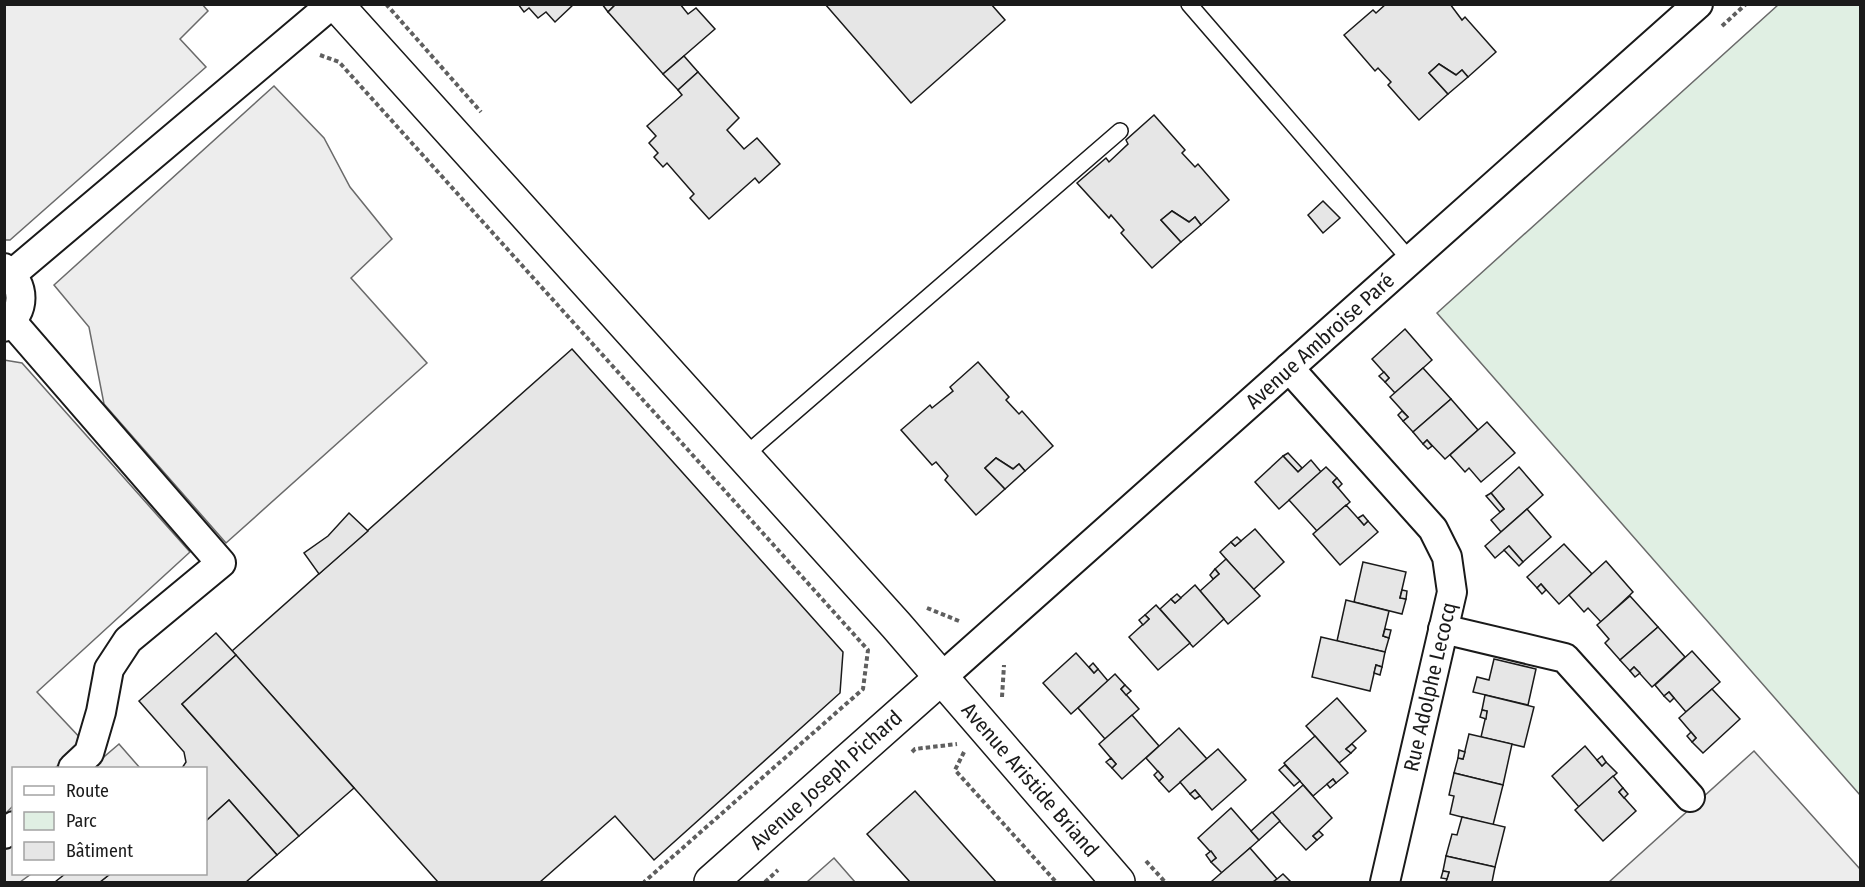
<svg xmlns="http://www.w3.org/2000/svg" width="1865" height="887" viewBox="0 0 1865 887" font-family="'Fira Sans Condensed',sans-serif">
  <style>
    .green { fill: #e0efe3; stroke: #6a6a6a; stroke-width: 1.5 }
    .parking { fill: #ededed; stroke: #6a6a6a; stroke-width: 1.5 }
    .building { fill: #e6e6e6; stroke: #1a1a1a; stroke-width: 1.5 }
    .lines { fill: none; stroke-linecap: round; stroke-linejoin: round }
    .service-casing { stroke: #1a1a1a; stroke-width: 18 }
    .minor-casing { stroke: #1a1a1a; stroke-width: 32 }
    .tertiary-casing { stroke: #1a1a1a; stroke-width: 36 }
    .path { stroke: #5f5f5f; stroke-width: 4; stroke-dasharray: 4.5 3; stroke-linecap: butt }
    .service { stroke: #fff; stroke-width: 15 }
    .minor { stroke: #fff; stroke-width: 28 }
    .tertiary { stroke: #fff; stroke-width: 33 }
    .labels { text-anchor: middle; stroke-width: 4.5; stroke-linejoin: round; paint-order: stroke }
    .street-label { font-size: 21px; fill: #1a1a1a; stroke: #fff }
  </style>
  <rect width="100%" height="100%" fill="#fff"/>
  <polygon class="green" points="1778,5 1860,5 1860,795 1437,313"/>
  <g class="parking">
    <polygon points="5,4 202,4 208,11 180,39 206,67 10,240 4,240"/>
    <polygon points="274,86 324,138 350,187 392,239 351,278 427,363 226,543 104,404 89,327 54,285"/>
    <polygon points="4,360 22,363 190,552 37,692 84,742 55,768 14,768 13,806 5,814"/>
    <polygon points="119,744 140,768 91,768"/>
    <polygon points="1754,751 1860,869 1860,882 1609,882"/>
    <polygon points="13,839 14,874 31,874 20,882 5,882 5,847"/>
    <polygon points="834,858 855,882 807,882"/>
  </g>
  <g class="building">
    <polygon points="518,4 574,4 555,22 546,12 538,18 529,8 524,12"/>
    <polygon points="602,4 616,4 608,12"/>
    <polygon points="616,4 680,4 688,14 696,8 715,29 663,74 608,12"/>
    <polygon points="825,4 991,4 1005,20 911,103"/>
    <polygon points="1386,4 1450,4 1462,20 1465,17 1496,52 1468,77 1462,70 1456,75 1439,64 1429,73 1448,94 1419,120 1388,85 1391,82 1378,68 1375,71 1344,35 1373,10 1376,13"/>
    <polygon points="684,56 698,72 678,90 663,74"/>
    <polygon points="1439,64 1456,75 1462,70 1468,77 1448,94 1429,73"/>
    <polygon points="698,72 739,118 727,130 744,149 757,138 780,164 759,183 755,178 709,219 690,198 694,194 667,163 663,167 654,157 658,153 649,143 656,136 647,126 682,95 678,90"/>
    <polygon points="1154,115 1185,150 1182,153 1195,167 1198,164 1229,200 1201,225 1195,217 1189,222 1172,211 1161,220 1181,242 1152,268 1121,233 1124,230 1111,215 1109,218 1077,183 1106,158 1109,162 1128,144 1126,140"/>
    <polygon points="1323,201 1340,218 1323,233 1308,215"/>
    <polygon points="1172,211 1189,222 1195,217 1201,225 1181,242 1161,220"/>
    <polygon points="1405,329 1432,360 1395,393 1385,382 1389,378 1372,359"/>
    <polygon points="572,349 843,652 840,693 654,860 615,816 540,882 438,882 232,651"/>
    <polygon points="978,362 1009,397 1006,400 1019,414 1022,411 1053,446 1025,471 1019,464 1013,469 996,458 985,468 1005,489 976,515 945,480 948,476 936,462 932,465 901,430 930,405 932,408 953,391 950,387"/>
    <polygon points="1423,368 1451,399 1413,432 1403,421 1408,417 1390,397"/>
    <polygon points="1384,372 1389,378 1385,382 1379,376"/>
    <polygon points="1451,399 1478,430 1445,459 1427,440 1423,444 1413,432"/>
    <polygon points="1402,411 1408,417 1403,421 1398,415"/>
    <polygon points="1487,422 1515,453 1481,482 1469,468 1465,472 1450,455"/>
    <polygon points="1427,440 1432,446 1428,449 1423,444"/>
    <polygon points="1288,453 1302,468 1298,472 1283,456"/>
    <polygon points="1283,456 1298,472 1311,460 1321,472 1279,509 1255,482"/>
    <polygon points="996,458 1013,469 1019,464 1025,471 1005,489 985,468"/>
    <polygon points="1326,467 1337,478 1333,482 1350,502 1317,531 1289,500"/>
    <polygon points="1519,467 1543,495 1501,532 1491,520 1504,509 1491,493"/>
    <polygon points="1337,478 1342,484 1338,488 1333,482"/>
    <polygon points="1491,493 1504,509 1500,512 1486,496"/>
    <polygon points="1346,505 1364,525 1368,521 1378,532 1340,565 1313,534"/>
    <polygon points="1527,509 1551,537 1523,562 1509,546 1495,558 1485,546"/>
    <polygon points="349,513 368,531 319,574 304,553 328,536"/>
    <polygon points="1363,515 1368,521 1364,525 1358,518"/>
    <polygon points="1255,529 1284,562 1253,590 1220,552 1231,542 1235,546"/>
    <polygon points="1237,537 1241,541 1235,546 1231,542"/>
    <polygon points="1564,544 1592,574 1559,604 1541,584 1537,588 1527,577"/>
    <polygon points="1509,546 1523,562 1519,566 1504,550"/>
    <polygon points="1226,559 1260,596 1228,624 1200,591 1219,574 1215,569"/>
    <polygon points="1606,561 1633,592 1601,622 1588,608 1584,612 1569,595"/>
    <polygon points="1363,562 1406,572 1400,598 1406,599 1402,614 1354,602"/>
    <polygon points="1215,569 1219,574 1213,579 1210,575"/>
    <polygon points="1541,584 1546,590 1542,594 1537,588"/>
    <polygon points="1195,585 1224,619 1193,647 1160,609 1171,599 1175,603"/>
    <polygon points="1402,590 1407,591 1406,599 1400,598"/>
    <polygon points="1177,594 1181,598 1175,603 1171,599"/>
    <polygon points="1630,596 1658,627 1620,660 1605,643 1609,639 1597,625"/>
    <polygon points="1346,600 1389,611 1383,636 1389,638 1385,652 1337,641"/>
    <polygon points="1156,605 1190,643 1158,670 1129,637 1149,619 1145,615"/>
    <polygon points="1145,615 1149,619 1143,625 1139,620"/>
    <polygon points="1658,627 1685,657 1652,687 1634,667 1630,671 1620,660"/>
    <polygon points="1385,629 1391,630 1389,638 1383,636"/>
    <polygon points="216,633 236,655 182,704 299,836 277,855 229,800 206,821 206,768 182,768 186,762 184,752 139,701"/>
    <polygon points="1321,637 1385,652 1382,667 1376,665 1370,691 1312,677"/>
    <polygon points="1692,651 1720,682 1686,712 1669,692 1664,696 1655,685"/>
    <polygon points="1076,653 1094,673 1098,669 1108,681 1071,714 1043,683"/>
    <polygon points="236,655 354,788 299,836 182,704"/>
    <polygon points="1494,659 1536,669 1528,705 1473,692 1477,677 1489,680"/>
    <polygon points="1093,663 1098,669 1094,673 1089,667"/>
    <polygon points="1376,665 1382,667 1380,675 1374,673"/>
    <polygon points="1634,667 1640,673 1635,677 1630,671"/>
    <polygon points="1115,674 1125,685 1121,689 1139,709 1105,739 1078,708"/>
    <polygon points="1125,685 1131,691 1126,695 1121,689"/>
    <polygon points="1712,689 1740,719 1703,753 1692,742 1696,738 1679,718"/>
    <polygon points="1669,692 1674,698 1670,702 1664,696"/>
    <polygon points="1485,695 1534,707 1524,747 1481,737 1487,711 1482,710"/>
    <polygon points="1337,698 1366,731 1346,749 1351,753 1339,763 1306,726"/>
    <polygon points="1482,710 1487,711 1486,719 1480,717"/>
    <polygon points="1132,715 1159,746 1122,779 1112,768 1116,764 1099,744"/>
    <polygon points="1179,728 1207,759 1169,792 1159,781 1163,777 1146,758"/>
    <polygon points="1691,732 1696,738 1692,742 1687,736"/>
    <polygon points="1469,734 1512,744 1503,785 1454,773 1458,758 1463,759"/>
    <polygon points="1315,736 1348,773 1336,783 1333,779 1313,796 1284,763"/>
    <polygon points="1352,744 1356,748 1351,753 1346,749"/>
    <polygon points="1585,746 1602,766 1606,762 1617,773 1579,807 1552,776"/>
    <polygon points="1218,749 1246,780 1212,810 1195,790 1190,794 1180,782"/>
    <polygon points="1459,750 1465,752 1463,759 1458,758"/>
    <polygon points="1602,756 1606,762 1602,766 1597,760"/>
    <polygon points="1111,758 1116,764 1112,768 1106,762"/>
    <polygon points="1285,765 1300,781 1294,786 1279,770"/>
    <polygon points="1158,771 1163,777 1159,781 1154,775"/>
    <polygon points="1454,773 1503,785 1493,825 1450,814 1454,796 1449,795"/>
    <polygon points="1613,776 1623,788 1619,792 1636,811 1603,841 1575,810"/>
    <polygon points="1333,779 1336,783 1330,788 1327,784"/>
    <polygon points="1303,785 1332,818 1313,836 1317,840 1306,850 1272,813"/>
    <polygon points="1623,788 1628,794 1624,798 1619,792"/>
    <polygon points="1195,790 1200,796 1195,799 1190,794"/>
    <polygon points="915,791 996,882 910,882 867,834"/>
    <polygon points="229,800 277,855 246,882 100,882 110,874 206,874 206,821"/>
    <polygon points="1231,808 1259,840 1222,873 1211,862 1216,858 1198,838"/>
    <polygon points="1272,812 1280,821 1259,840 1251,831"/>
    <polygon points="1462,817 1505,827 1495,867 1446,856 1452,834 1457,835"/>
    <polygon points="1319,831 1323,835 1317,840 1313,836"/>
    <polygon points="1250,848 1277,879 1273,882 1214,882 1212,881"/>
    <polygon points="1211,851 1216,858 1211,862 1206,855"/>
    <polygon points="1446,856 1495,867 1492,882 1446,882 1449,872 1443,871"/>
    <polygon points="1443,871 1449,872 1447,879 1441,878"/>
    <polygon points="65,874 110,874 100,882 55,882"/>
    <polygon points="1283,874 1291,882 1273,882 1277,879"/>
  </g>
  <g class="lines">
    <g class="service-casing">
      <g id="service">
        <polyline points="1189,4 1410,260"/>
        <polyline points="744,456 1120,131"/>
      </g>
    </g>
    <g class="minor-casing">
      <g id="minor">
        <path d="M 4,268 C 26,284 26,312 4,327"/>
        <polyline points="12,274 332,4"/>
        <polyline points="12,322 221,563 128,640 109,669 101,712 89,753 73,768"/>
        <polyline points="1289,368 1433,529 1447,557 1452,592 1385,882"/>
        <polyline points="1443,629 1565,658 1690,797"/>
        <polyline points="942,677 1698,4"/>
        <polyline points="4,834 14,826"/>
      </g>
    </g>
    <g class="tertiary-casing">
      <g id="tertiary">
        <polyline points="336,4 896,625 1118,882"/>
        <polyline points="711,882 942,677"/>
      </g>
    </g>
    <g class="path">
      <polyline points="386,4 481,112"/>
      <polyline points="1722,26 1746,4"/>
      <polyline points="320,55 339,62 868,650 863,689 644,882"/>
      <polyline points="927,608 959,621"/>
      <polyline points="1002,697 1004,665"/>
      <polyline points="912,752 915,749 957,744"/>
      <polyline points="964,752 955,770 1056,882"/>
      <polyline points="1146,861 1165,882"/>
      <polyline points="765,882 778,870"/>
    </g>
    <use href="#service" class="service"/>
    <use href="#minor" class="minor"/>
    <use href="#tertiary" class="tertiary"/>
  </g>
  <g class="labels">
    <g class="street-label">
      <text transform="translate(1320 341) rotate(-42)" y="7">Avenue Ambroise Paré</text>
      <text transform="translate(1430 687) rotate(-77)" y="7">Rue Adolphe Lecocq</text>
      <text transform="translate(826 780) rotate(-42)" y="7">Avenue Joseph Pichard</text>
      <text transform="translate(1030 780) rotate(49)" y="7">Avenue Aristide Briand</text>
    </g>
  </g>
  <rect width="1865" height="887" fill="none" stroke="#1a1a1a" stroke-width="12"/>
  <rect x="12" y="767" width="195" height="108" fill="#ffffff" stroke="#a3a3a3" stroke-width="1.5"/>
  <rect x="24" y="786" width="30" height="9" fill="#ffffff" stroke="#a3a3a3" stroke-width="1.5"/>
  <text x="66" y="797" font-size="18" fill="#1a1a1a">Route</text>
  <rect x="24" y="812" width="30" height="18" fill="#e0efe3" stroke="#a3a3a3" stroke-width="1.5"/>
  <text x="66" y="827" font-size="18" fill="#1a1a1a">Parc</text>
  <rect x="24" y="842" width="30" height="18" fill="#e6e6e6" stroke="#a3a3a3" stroke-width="1.5"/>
  <text x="66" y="857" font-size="18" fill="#1a1a1a">Bâtiment</text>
</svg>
